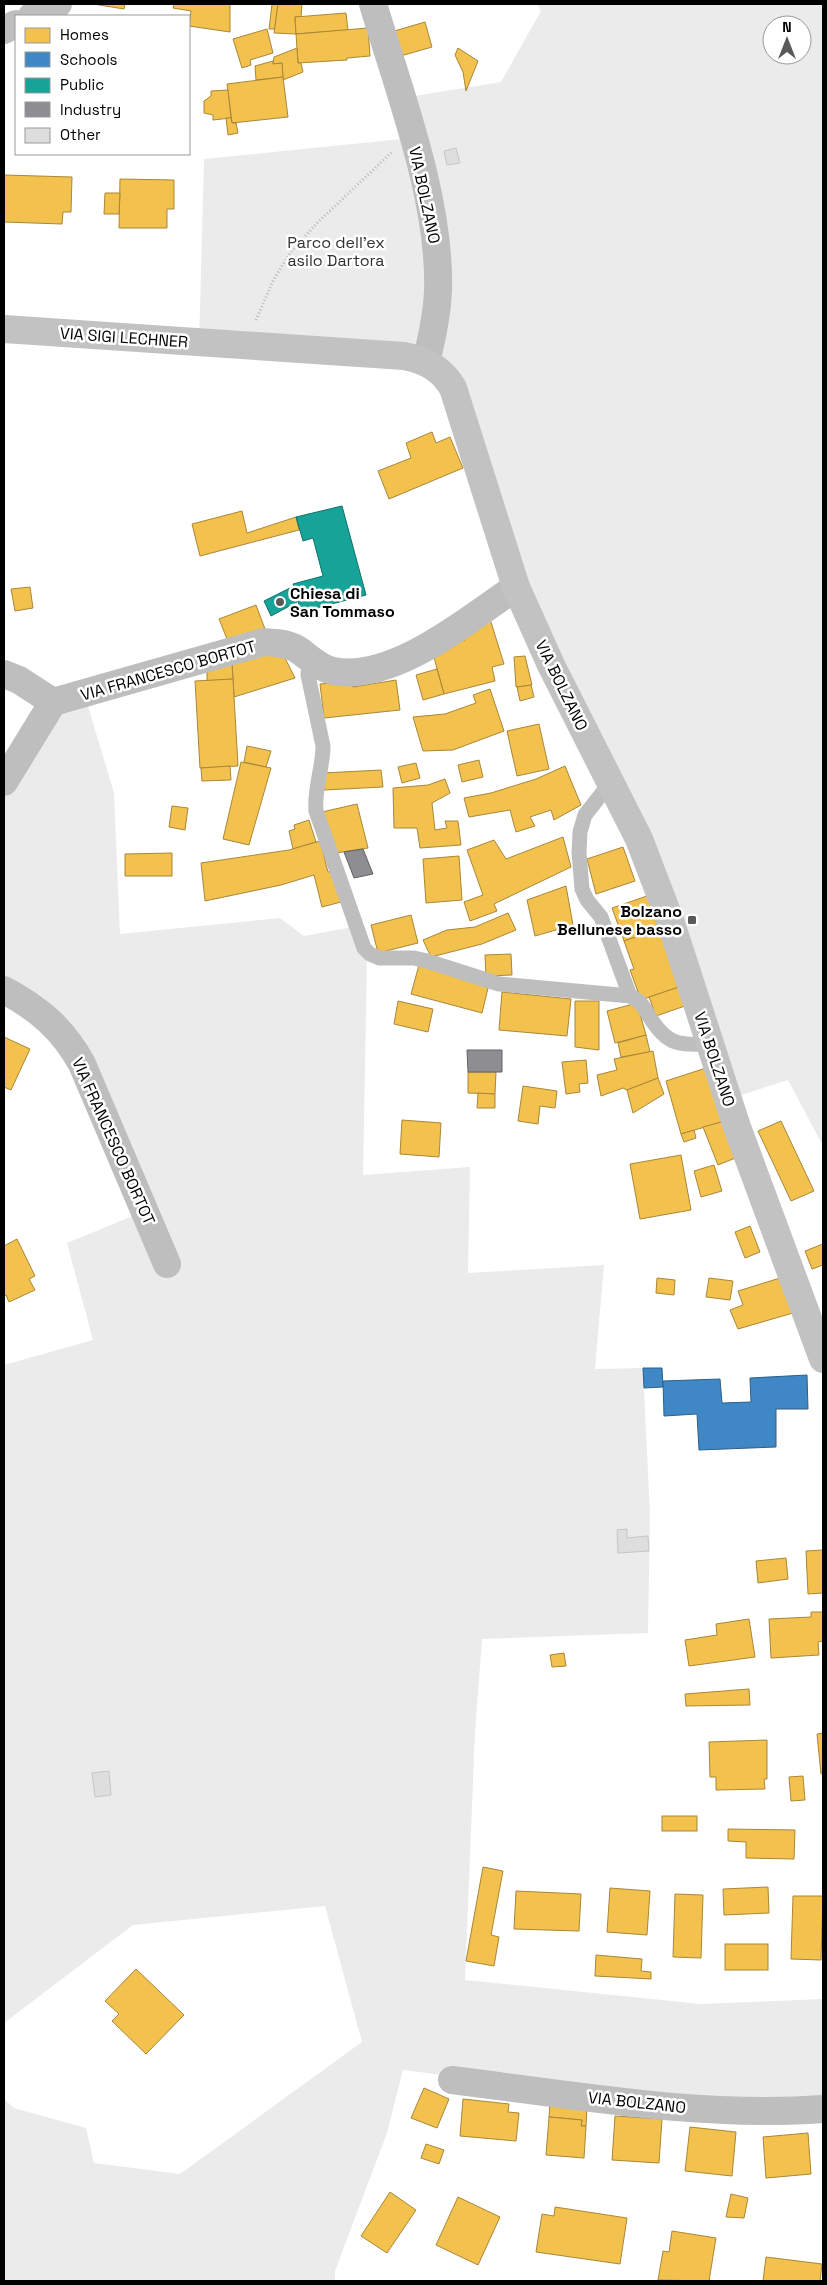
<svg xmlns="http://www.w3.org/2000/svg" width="827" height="2285" viewBox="0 0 827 2285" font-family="'Space Grotesk',sans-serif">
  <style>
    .green { fill: #ebebeb; fill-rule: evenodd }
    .homes { fill: #f2c14e; stroke: #a98737 }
    .schools { fill: #3f88c5; stroke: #2c5f8a }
    .public { fill: #17a398; stroke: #10726a }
    .industry { fill: #8d8d92; stroke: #636366 }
    .building { fill: #dedede; stroke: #c6c6c6 }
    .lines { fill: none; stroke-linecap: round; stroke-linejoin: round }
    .path { stroke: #b9b9b9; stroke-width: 3; stroke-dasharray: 1 2.5; stroke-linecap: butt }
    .lane { stroke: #bebebe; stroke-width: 15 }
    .street { stroke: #bebebe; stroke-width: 28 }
    .secondary { stroke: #c2c2c2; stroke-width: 28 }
    .poi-dot { fill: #595959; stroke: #fff; stroke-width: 2 }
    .labels { text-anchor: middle; stroke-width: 5; stroke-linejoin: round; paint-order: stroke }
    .street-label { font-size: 16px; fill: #000; stroke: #fff }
    .park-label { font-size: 16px; fill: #313131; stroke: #fff }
    .poi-label { font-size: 16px; font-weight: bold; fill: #000; stroke: #fff; text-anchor: start }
  </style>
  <rect width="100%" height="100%" fill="#fff"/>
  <g class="green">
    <path d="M 537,4 L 823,4 L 823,1146 L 788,1080 L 732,1098 L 521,575 L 448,364 L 199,347 L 204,159 L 421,137 L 408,97 L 501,82 L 541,11 ZM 772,25 L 802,25 L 802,55 L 772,55 Z"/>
    <polygon points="82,686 114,793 120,934 280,918 304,936 353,927 367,959 363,1175 470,1167 468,1273 604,1265 595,1369 643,1368 650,1515 648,1633 482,1639 475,1732 465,1980 701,2004 823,1999 823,2105 629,2098 403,2070 387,2133 335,2271 335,2281 4,2281 4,2099 14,2108 86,2128 94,2163 180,2174 362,2042 325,1906 133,1925 4,2023 4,1365 93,1340 67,1243 157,1206 83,1040 4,1002 4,770"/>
  </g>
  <g class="homes">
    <polygon points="93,4 125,4 124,9"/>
    <polygon points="174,4 230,4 230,32 189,26 191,11 173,8"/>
    <polygon points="270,4 278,4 275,29 269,29 272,4"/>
    <polygon points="278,4 302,4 301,17 295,17 296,34 274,33"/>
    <polygon points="346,13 348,30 296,34 295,17"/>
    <polygon points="425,22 432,47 397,57 391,32"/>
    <polygon points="368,28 370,56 347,58 347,60 298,63 296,34"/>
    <polygon points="267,29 273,53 250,60 251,65 242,68 233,39"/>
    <polygon points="297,48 298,63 301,63 303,72 283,80 282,63 273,64 274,57"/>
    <polygon points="458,48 478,61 466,91 463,72 455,55"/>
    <polygon points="273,61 273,64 282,63 283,77 256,80 255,66"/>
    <polygon points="283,77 288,117 232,123 227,84"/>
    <polygon points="228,90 231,118 213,120 213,115 204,113 204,101 211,96 211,91"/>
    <polygon points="226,118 231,118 232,123 236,123 238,133 228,135"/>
    <polygon points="4,175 72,177 71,212 63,212 62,224 4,222"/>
    <polygon points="120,179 174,180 174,209 167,209 167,228 119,228"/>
    <polygon points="105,193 120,193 119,214 104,214"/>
    <polygon points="432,432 436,443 450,437 463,468 389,499 378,471 411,458 406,443"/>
    <polygon points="242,511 247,533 296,517 299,530 200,556 192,524"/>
    <polygon points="30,587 33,608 15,611 11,589"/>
    <polygon points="256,605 265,629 229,644 219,619"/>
    <polygon points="490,619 504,664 492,667 495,681 444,694 432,650 465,640 460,633"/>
    <polygon points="281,650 295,678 234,697 232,664"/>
    <polygon points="525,656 532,685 516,687 514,657"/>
    <polygon points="232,664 233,679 207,681 207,668"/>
    <polygon points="437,669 444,694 423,700 416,675"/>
    <polygon points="233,679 238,766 200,768 195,681"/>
    <polygon points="396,680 400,710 324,718 320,684 352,681 353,687"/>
    <polygon points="531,685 534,697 520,701 517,687"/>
    <polygon points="490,689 504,731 453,750 423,751 413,717 445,714 476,703 473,695"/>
    <polygon points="539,724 549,769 517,776 507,731"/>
    <polygon points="247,746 271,751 266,767 244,762"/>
    <polygon points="479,760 483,777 462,782 458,765"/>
    <polygon points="241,762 271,768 249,845 223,839"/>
    <polygon points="416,763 420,778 402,783 398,767"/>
    <polygon points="230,766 231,780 202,781 201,768"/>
    <polygon points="565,766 581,805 554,820 551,810 530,817 535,826 516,832 510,810 469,817 464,798 491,793 536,779"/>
    <polygon points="381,770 383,787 324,790 323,773"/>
    <polygon points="445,779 450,793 432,803 435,830 447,828 445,821 458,821 461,845 420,848 417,828 394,828 393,788 428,785"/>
    <polygon points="357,804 368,848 336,853 322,812"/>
    <polygon points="172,806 188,808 185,830 169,827"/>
    <polygon points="309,820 316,842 293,849 289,831 295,829 294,825"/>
    <polygon points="563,837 571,867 494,904 497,911 470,921 464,902 483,895 467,850 494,840 506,859"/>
    <polygon points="320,841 328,872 333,871 341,902 322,907 314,875 281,885 205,901 201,863 289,850"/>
    <polygon points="623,847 635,881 596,894 587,859"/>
    <polygon points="172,853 172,876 125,876 125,854"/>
    <polygon points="459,856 462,900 426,903 423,859"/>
    <polygon points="566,886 573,925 535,936 527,900"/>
    <polygon points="647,896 659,929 624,941 612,908"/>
    <polygon points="508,913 516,930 482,944 431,957 423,940 447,930 475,927"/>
    <polygon points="411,915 418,943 378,953 371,925"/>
    <polygon points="659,929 679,987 641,1000 630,970 634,969 624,941"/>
    <polygon points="511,954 512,975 486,976 485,955"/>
    <polygon points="419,965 489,984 482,1013 411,994"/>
    <polygon points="679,987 685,1006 656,1016 649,997"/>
    <polygon points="502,992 571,999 567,1036 499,1030"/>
    <polygon points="398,1001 433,1009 428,1032 394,1024"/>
    <polygon points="575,1001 599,1001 599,1050 575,1047"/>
    <polygon points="637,1003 646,1035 615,1043 607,1011"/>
    <polygon points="646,1035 650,1052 621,1057 618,1043"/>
    <polygon points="4,1037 30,1049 11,1090 4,1087"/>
    <polygon points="653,1051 658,1078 627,1090 623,1088 601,1096 597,1075 617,1070 614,1059"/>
    <polygon points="586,1060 588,1083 579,1084 580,1092 566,1094 562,1062"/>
    <polygon points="706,1068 722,1122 681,1134 666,1081"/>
    <polygon points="468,1072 496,1072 495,1094 468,1093"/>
    <polygon points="658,1078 664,1094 633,1113 627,1090"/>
    <polygon points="523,1086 557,1091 555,1108 540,1106 538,1124 518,1121"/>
    <polygon points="478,1093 495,1094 495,1108 477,1108"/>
    <polygon points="402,1120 441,1123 439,1157 400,1154"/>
    <polygon points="728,1120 743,1155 718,1165 703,1127"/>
    <polygon points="781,1121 814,1191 791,1201 758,1131"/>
    <polygon points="694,1130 696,1138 684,1142 681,1134"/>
    <polygon points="681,1155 691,1210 640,1219 630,1164"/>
    <polygon points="714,1165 722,1191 701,1197 694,1171"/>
    <polygon points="750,1226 760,1252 745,1258 735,1232"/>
    <polygon points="17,1239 35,1276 29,1279 35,1290 9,1302 6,1295 4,1297 4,1246"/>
    <polygon points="823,1244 823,1265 812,1269 805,1251"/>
    <polygon points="657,1278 675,1280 674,1295 656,1293"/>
    <polygon points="709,1278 733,1281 730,1300 706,1297"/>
    <polygon points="780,1278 793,1313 738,1329 730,1310 743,1305 738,1291"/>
    <polygon points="823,1550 823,1593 808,1594 806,1551"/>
    <polygon points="786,1558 788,1579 758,1583 756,1561"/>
    <polygon points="811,1612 823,1612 823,1641 818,1642 819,1655 771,1658 769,1619 811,1617"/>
    <polygon points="749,1619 755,1657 689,1666 685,1640 717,1635 716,1624"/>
    <polygon points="564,1653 566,1666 552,1667 550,1655"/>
    <polygon points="749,1689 750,1705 686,1706 685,1694"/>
    <polygon points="823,1733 823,1773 821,1774 817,1734"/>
    <polygon points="767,1740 767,1779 764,1779 765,1789 716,1790 716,1777 710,1777 709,1742"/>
    <polygon points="803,1776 805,1800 791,1801 789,1777"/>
    <rect x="662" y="1816" width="35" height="15"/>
    <polygon points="728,1829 795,1830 794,1859 746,1858 746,1842 728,1841"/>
    <polygon points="483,1867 503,1871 491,1935 499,1937 494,1966 466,1961"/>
    <polygon points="768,1887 769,1913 724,1915 723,1889"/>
    <polygon points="610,1888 650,1891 647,1935 607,1932"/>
    <polygon points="516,1891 581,1894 579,1931 514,1929"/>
    <polygon points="675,1894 703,1895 701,1958 673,1957"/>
    <polygon points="793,1896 823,1896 821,1960 791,1959"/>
    <rect x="725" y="1944" width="43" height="26"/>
    <polygon points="596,1955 642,1959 641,1971 651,1972 651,1979 595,1976"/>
    <polygon points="136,1969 184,2015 146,2054 112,2021 119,2014 105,2001"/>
    <polygon points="424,2088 449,2099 437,2128 411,2118"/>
    <polygon points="463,2099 509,2104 508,2112 519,2113 516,2141 460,2136"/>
    <polygon points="550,2103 587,2106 586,2126 581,2126 582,2120 549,2117"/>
    <polygon points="615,2116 662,2119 659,2163 612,2160"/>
    <polygon points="549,2117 582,2120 581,2126 586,2126 584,2158 546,2155"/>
    <polygon points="690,2127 736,2132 732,2176 685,2171"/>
    <polygon points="808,2133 811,2174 766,2178 763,2137"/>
    <polygon points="426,2144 444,2150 439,2164 421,2158"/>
    <polygon points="390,2192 416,2210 387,2253 361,2236"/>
    <polygon points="731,2194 748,2198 744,2218 726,2217"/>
    <polygon points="458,2197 500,2217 478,2265 436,2245"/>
    <polygon points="555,2207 627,2218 620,2264 536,2252 542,2214 554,2216"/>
    <polygon points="672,2231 716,2238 709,2281 658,2280 663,2251 669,2252"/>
    <polygon points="766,2257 822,2264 820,2281 763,2281"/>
  </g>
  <g class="schools">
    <polygon points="643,1368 662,1368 663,1387 644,1388"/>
    <polygon points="807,1375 808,1409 776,1409 776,1447 699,1450 697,1414 664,1416 663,1381 720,1379 722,1403 751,1402 750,1378"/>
  </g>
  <g class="public">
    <polygon points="342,506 366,595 301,612 293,584 323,576 313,538 303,541 296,517"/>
    <polygon points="290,588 297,602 271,616 264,601"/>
  </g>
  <g class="industry">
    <polygon points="363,849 373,874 354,878 344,852"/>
    <polygon points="467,1050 502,1050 502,1072 468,1072"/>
  </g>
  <g class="building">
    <polygon points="456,148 460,163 447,165 444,151"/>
    <polygon points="627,1529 627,1538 648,1536 649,1551 618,1553 617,1530"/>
    <polygon points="109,1771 111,1795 95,1797 92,1773"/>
  </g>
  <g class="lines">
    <polyline class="path" points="256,320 274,279 291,252 316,224 392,152"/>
    <g class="lane">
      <path d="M 309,658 L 308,675 L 323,746 C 323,768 314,788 316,811 L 364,948 L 370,954 L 379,958 L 414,958 L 427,961 L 499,984 L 630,996 C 640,1000 644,1007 649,1016 C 667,1045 677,1045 710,1044"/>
      <polyline points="611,782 585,815 580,832 579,852 582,889 587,900 601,917 630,996"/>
    </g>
    <g class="street">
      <path d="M 373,4 C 399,91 441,200 438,291 C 437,315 432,338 426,362"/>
      <polyline points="32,16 58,4"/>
      <polyline points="4,30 16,24"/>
      <path d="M 4,674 L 19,680 L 53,702 L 264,642 C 276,643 287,643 297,649 C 309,657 319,668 333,671 C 393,683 469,619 516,587"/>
      <polyline points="4,782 53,702"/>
      <path d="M 4,990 C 38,1008 63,1029 82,1064 L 167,1264"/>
      <path d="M 452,2080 C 574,2095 700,2118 823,2109"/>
    </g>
    <path class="secondary" d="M 4,329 L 404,356 C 426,360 442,369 453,388 L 516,587 L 551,665 L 639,839 L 670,920 L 737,1127 L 823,1359"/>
  </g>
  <g class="poi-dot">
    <circle cx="280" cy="602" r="5"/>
    <rect x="687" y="915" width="10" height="10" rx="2.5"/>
  </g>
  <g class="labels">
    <g class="street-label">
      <text transform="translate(425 195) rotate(78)" y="6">VIA BOLZANO</text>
      <text transform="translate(124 337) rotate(4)" y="6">VIA SIGI LECHNER</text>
      <text transform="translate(168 670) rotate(-16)" y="6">VIA FRANCESCO BORTOT</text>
      <text transform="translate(562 685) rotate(64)" y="6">VIA BOLZANO</text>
      <text transform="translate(715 1059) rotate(72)" y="6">VIA BOLZANO</text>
      <text transform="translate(114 1141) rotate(66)" y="6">VIA FRANCESCO BORTOT</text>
      <text transform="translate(637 2102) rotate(6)" y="6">VIA BOLZANO</text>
    </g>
    <g class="park-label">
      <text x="336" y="248">Parco dell'ex<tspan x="336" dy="18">asilo Dartora</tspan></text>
    </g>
    <g class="poi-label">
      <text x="290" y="599">Chiesa di<tspan x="290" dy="18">San Tommaso</tspan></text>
      <text x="682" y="917" text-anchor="end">Bolzano<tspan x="682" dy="18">Bellunese basso</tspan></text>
    </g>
  </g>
  <rect width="827" height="2285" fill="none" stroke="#000000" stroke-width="10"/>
  <rect x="15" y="15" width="175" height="140" fill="#ffffff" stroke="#999999"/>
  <rect x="25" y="28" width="25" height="15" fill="#f2c14e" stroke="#999999"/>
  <text x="60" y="40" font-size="15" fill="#000000">Homes</text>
  <rect x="25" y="52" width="25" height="15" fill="#3f88c5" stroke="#999999"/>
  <text x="60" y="65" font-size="15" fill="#000000">Schools</text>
  <rect x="25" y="78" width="25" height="15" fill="#17a398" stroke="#999999"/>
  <text x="60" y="90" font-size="15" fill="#000000">Public</text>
  <rect x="25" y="102" width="25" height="15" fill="#8d8d92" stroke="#999999"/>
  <text x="60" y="115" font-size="15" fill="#000000">Industry</text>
  <rect x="25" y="128" width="25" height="15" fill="#dedede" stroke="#999999"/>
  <text x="60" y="140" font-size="15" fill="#000000">Other</text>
  <g transform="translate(787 40)"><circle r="24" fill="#ffffff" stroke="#999999"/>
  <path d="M0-4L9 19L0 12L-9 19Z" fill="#595959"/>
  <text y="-8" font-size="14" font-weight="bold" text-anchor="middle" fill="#000000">N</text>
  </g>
</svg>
